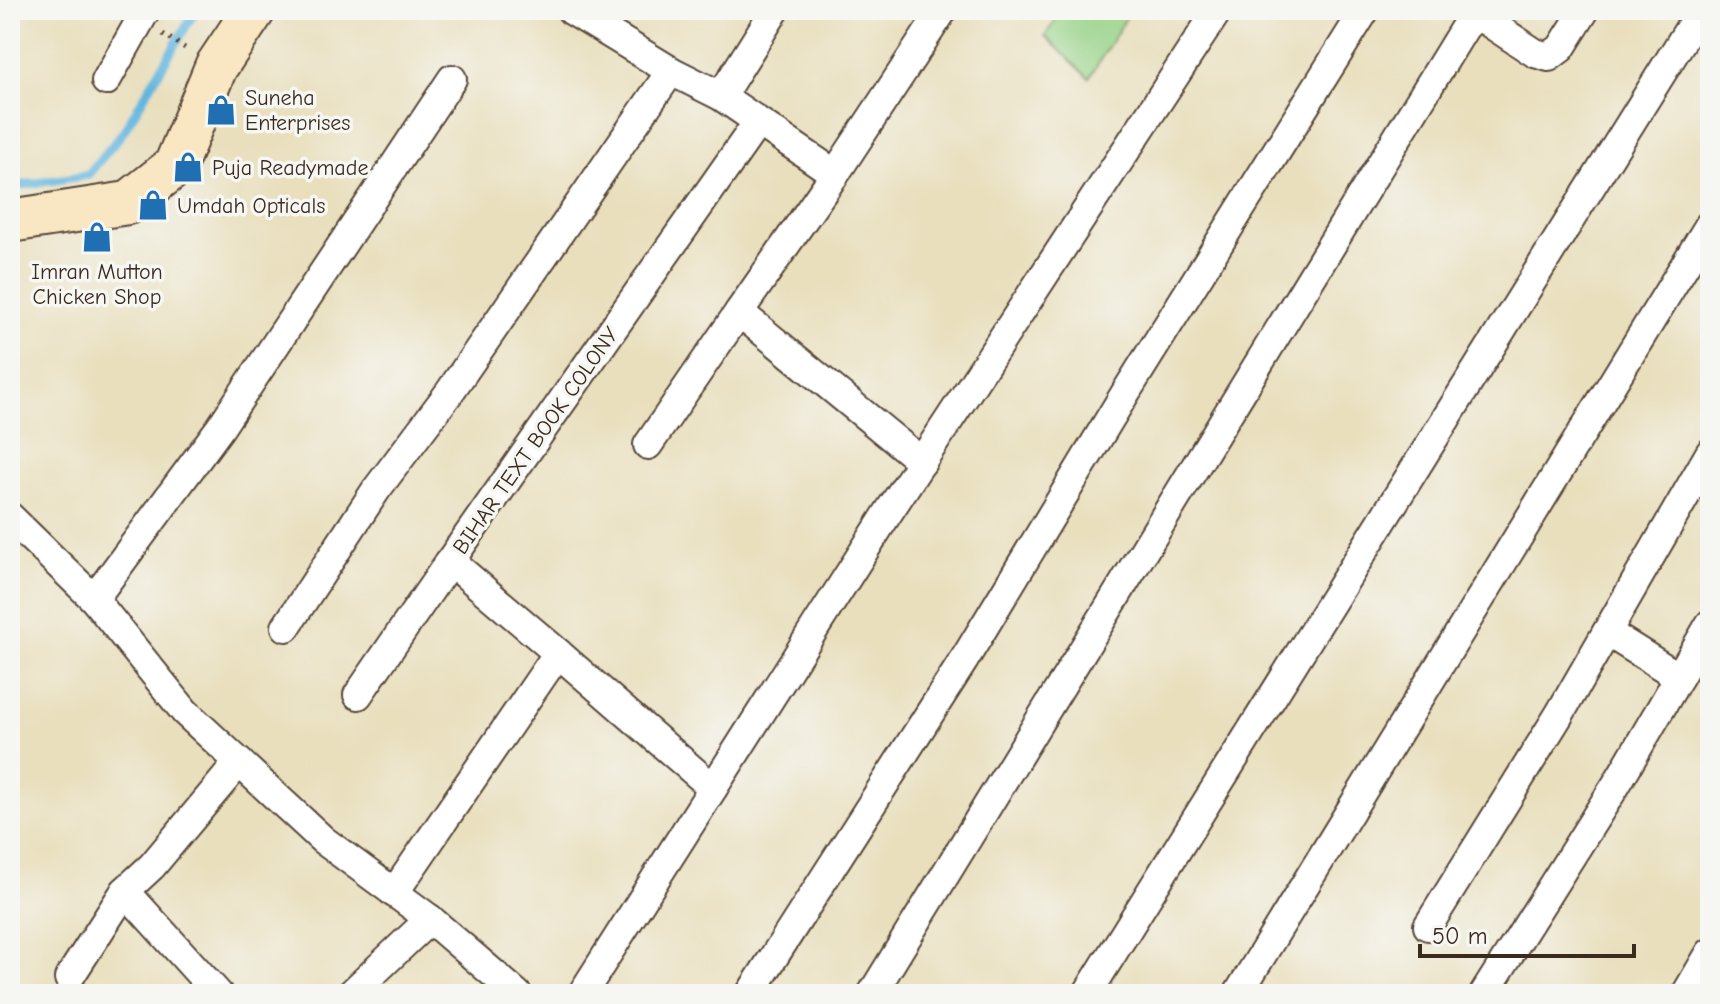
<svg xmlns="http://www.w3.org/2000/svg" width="1720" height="1004" viewBox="0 0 1720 1004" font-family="'Comic Neue',sans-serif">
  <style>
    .green { fill: #96d286; stroke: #687e52; stroke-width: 2 }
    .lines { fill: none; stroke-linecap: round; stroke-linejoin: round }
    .stream { stroke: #62b6de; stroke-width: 9 }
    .street-casing { stroke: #554536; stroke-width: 32 }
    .secondary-casing { stroke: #554536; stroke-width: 46 }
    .path { stroke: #554536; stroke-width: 5; stroke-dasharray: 2 6; stroke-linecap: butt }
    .street { stroke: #fff; stroke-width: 28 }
    .secondary { stroke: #f9e7c3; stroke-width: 42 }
    .labels { text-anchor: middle; stroke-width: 7; stroke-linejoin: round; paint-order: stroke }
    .poi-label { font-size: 22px; fill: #3b2a1e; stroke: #f6f6f2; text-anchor: start }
    .street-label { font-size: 22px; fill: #3b2a1e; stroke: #f6f6f2 }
  </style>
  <rect width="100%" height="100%" fill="#f6f6f2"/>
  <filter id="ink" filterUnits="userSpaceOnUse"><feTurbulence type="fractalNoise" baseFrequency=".0125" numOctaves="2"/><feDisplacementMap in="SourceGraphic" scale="16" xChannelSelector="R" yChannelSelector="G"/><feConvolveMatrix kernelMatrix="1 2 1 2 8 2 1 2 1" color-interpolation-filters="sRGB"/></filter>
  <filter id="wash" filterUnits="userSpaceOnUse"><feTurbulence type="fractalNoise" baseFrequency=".006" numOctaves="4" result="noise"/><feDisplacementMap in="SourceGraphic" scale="32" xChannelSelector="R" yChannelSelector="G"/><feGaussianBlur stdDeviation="1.8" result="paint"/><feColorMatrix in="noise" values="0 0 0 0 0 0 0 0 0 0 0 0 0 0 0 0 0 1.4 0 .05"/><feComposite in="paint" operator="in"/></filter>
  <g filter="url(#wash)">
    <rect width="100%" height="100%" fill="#e9dfbd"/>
    <polygon class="green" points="1062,10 1131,10 1089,78 1045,36"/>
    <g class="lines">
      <polyline class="stream" points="10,187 88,175 123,132 196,10"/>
    </g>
  </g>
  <g filter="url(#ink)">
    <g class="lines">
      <g class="street-casing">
        <g id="street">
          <polyline points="571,10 671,71"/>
          <polyline points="106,81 146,10"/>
          <polyline points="721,96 775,10"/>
          <polyline points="835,174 943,10"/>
          <polyline points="648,445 739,312"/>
          <polyline points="10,517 94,599 185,712 323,840 430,919 517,994"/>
          <polyline points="94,599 220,428 452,79"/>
          <polyline points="286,627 376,490 449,393 671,71 721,96 835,174 739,312 922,462"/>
          <polyline points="1607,632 1679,677"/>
          <polyline points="558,653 713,788"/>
          <polyline points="358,695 450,561"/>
          <polyline points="125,891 152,866 239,762"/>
          <polyline points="394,893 558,653 450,561 758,122"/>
          <polyline points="1428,926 1559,715 1710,453"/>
          <polyline points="69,978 125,891 218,994"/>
          <polyline points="351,994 430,919"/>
          <polyline points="582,994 888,513 1218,10"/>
          <polyline points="750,994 964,660 1126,392 1365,10"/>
          <polyline points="872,994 1465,27 1474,18 1482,18 1535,53 1549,57 1561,48 1585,10"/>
          <polyline points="1087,994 1701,10"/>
          <polyline points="1238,994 1710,224"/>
          <polyline points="1484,994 1616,785 1710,624"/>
          <polyline points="1686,994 1710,953"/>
        </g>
      </g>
      <g class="secondary-casing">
        <polyline id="secondary" points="10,221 128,203 175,166 216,67 254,10"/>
      </g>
      <polyline class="path" points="163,34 188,50"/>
      <use href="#street" class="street"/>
      <use href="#secondary" class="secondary"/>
    </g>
  </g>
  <defs>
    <g id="shop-bare" transform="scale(2.4)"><path d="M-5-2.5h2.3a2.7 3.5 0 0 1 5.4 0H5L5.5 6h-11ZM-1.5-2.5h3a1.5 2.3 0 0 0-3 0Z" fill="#1f6fb2" stroke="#f6f6f2" stroke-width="2.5" paint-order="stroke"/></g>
  </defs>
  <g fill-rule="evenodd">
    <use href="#shop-bare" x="221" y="110"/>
    <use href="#shop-bare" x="188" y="167"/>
    <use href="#shop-bare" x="153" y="205"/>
    <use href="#shop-bare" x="97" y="237"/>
  </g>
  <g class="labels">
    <g class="poi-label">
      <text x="245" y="105">Suneha<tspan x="245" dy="25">Enterprises</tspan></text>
      <text x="212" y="175">Puja Readymade</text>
      <text x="177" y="213">Umdah Opticals</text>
      <text x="97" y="279" text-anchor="middle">Imran Mutton<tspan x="97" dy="25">Chicken Shop</tspan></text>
    </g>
    <g class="street-label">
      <text transform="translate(535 440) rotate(-55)" y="8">BIHAR TEXT BOOK COLONY</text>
    </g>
  </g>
  <rect width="1720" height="1004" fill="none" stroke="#f6f6f2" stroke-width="40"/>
  <path d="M1420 944v12h214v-12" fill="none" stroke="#3b2a1e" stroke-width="4"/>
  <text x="1432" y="944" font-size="24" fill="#3b2a1e" stroke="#f6f6f2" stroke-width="6" paint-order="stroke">50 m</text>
</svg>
